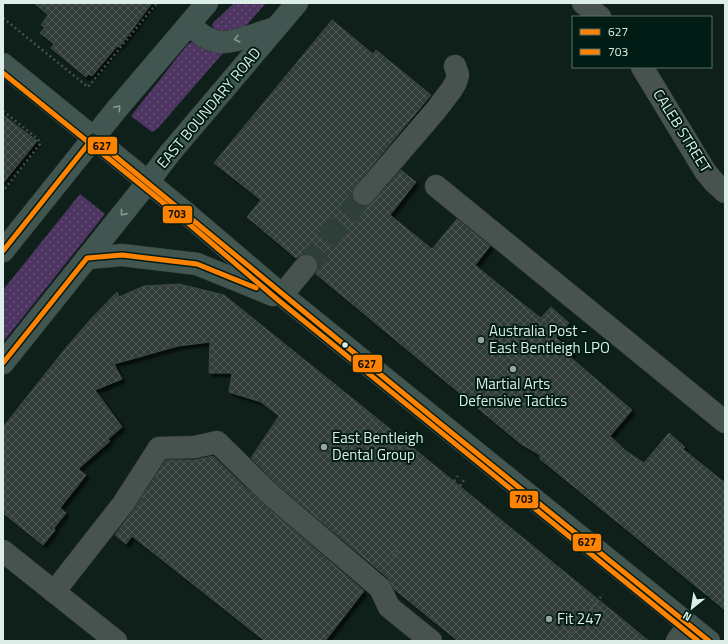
<svg xmlns="http://www.w3.org/2000/svg" width="728" height="644" viewBox="0 0 728 644" font-family="'Titillium Web',sans-serif">
  <style>
    .grass { fill: url(#grass-dots) }
    .building { fill: url(#building-cross-hatch); stroke: #3c4945; filter: url(#shadow) }
    .lines { fill: none; stroke-linecap: round; stroke-linejoin: round }
    .minor-tunnel { stroke: #2e3f3a; stroke-width: 22; stroke-dasharray: 22 11; stroke-linecap: butt }
    .minor-casing { stroke: #303a37; stroke-width: 23 }
    .major-casing { stroke: #303a37; stroke-width: 23 }
    .path { stroke: #45504c; stroke-width: 2.5; stroke-dasharray: 2 3; stroke-linecap: butt }
    .minor { stroke: #485350; stroke-width: 22 }
    .major { stroke: #425651; stroke-width: 22 }
    .bus-1-casing { stroke: #011c15; stroke-width: 8 }
    .bus-2-casing { stroke: #011c15; stroke-width: 8 }
    .bus-1 { stroke: #ff8200; stroke-width: 5 }
    .bus-2 { stroke: #ff8200; stroke-width: 5 }
    .oneway { stroke: #889a94 }
    .poi-dot { fill: #95a5a0; stroke: #011c15; stroke-width: 1.5 }
    .bus-dot { fill: #ddede7; stroke: #011c15; stroke-width: 1.5 }
    .labels { text-anchor: middle; stroke-width: 4; stroke-linejoin: round; paint-order: stroke }
    .street-label { font-size: 15px; fill: #ddede7; stroke: #011c15 }
    .poi-label { font-size: 15px; fill: #ddede7; stroke: #011c15; text-anchor: start }
    .line-badge { stroke: #011c15; stroke-width: 1.5 }
    .pale-badge-label { font-size: 11px; text-anchor: middle; font-weight: bold; fill: #111 }
  </style>
  <defs>
    <pattern id="grass-dots" width="8" height="8" patternUnits="userSpaceOnUse"><rect width="8" height="8" fill="#4d3461"/><path d="M2 2h.1M6 6h.1" fill="none" stroke="#665278" stroke-width="1.8" stroke-linecap="round"/></pattern>
    <pattern id="building-cross-hatch" width="8" height="8" patternUnits="userSpaceOnUse"><rect width="8" height="8" fill="#303e39"/><path d="M0 0l8 8M0 8l8-8" fill="none" stroke="#4e5a56"/></pattern>
    <filter id="shadow"><feDropShadow dx="3.5" dy="3.5" stdDeviation="1" flood-color="#0009"/></filter>
  </defs>
  <rect width="100%" height="100%" fill="#0f201b"/>
  <g class="grass">
    <polygon points="234,3 266,3 244,28 235,36 215,31 212,25 214,22"/>
    <polygon points="195,41 224,52 158,128 152,132 131,116 188,44"/>
    <polygon points="80,194 105,214 3,342 3,290"/>
  </g>
  <g class="building">
    <polygon points="34,3 152,3 119,47 117,46 92,76 89,74 86,77 51,48 54,44 40,33 45,27 41,25 48,15"/>
    <polygon points="332,20 373,54 376,50 431,95 355,186 352,192 352,198 356,203 361,206 368,206 373,202 401,170 416,182 390,215 432,249 457,219 490,246 475,265 524,305 541,318 551,307 569,323 556,338 573,352 569,356 632,410 610,436 626,451 644,463 669,433 685,447 683,449 725,483 725,610 540,459 540,455 521,444 316,274 318,268 318,262 314,256 308,254 302,254 296,258 247,217 261,200 214,163"/>
    <polygon points="3,115 37,141 3,183"/>
    <polygon points="179,284 224,295 368,411 649,641 458,641 394,589 388,578 278,485 251,458 279,416 261,402 229,392 232,373 209,373 210,342 178,346 114,364 122,379 95,390 122,427 108,439 110,441 78,469 86,475 60,508 66,513 54,528 55,530 43,545 3,513 3,427 65,349 90,320 117,292 119,297 144,286"/>
    <polygon points="213,456 262,503 364,591 325,641 265,641 132,536 126,544 115,535 133,511 166,460 195,460"/>
  </g>
  <g class="lines">
    <polyline class="minor-tunnel" points="306,266 364,194"/>
    <g class="minor-casing">
      <g id="minor">
        <polyline points="583,3 600,17"/>
        <polyline points="642,67 705,171 714,182 725,192"/>
        <polyline points="436,186 725,422"/>
        <polyline points="364,194 436,110 452,89 456,82 458,75 455,66"/>
        <polyline points="282,295 306,266"/>
        <polyline points="3,551 116,641"/>
        <polyline points="54,592 123,504 159,448 195,447 217,442 270,494 380,588 389,607 431,641"/>
        <polyline points="677,641 689,625"/>
      </g>
    </g>
    <g class="major-casing">
      <g id="major">
        <path d="M 191,22 C 193,25 195,29 198,32 C 204,37 212,41 221,42 C 233,43 262,32 275,28"/>
        <polyline points="3,64 186,213 282,295 709,641"/>
        <polyline points="3,251 116,110 207,3"/>
        <polyline points="87,258 122,255 197,264 273,295"/>
        <polyline points="3,363 148,182 170,153 297,3"/>
      </g>
    </g>
    <g class="path">
      <polyline points="3,18 88,87 157,3"/>
      <polyline points="3,111 38,139 40,144 3,191"/>
      <polyline points="454,481 458,476"/>
      <polyline points="460,486 464,480"/>
      <polyline points="386,563 389,561 399,549"/>
      <polyline points="565,641 603,594"/>
    </g>
    <use href="#minor" class="minor"/>
    <use href="#major" class="major"/>
    <g class="bus-1-casing">
      <g id="bus-1">
        <polyline points="3,251 93,138 437,421 709,641"/>
        <polyline points="3,363 87,258 122,255 197,264 256,288"/>
      </g>
    </g>
    <g class="bus-2-casing">
      <polyline id="bus-2" points="3,73 182,218 278,300 698,641"/>
    </g>
    <use href="#bus-1" class="bus-1"/>
    <use href="#bus-2" class="bus-2"/>
  </g>
  <defs><path id="oneway-chevron" d="M-2-3.5L2.5 0L-2 3.5" fill="none" stroke-width="1.6" stroke-linecap="round" stroke-linejoin="round"/></defs>
  <g class="oneway">
    <use href="#oneway-chevron" transform="translate(237 39) rotate(166)"/>
    <use href="#oneway-chevron" transform="translate(118 108) rotate(-50)"/>
    <use href="#oneway-chevron" transform="translate(123 213) rotate(129)"/>
  </g>
  <g class="poi-dot">
    <circle cx="481" cy="340" r="4"/>
    <circle cx="513" cy="369" r="4"/>
    <circle cx="324" cy="447" r="4"/>
    <circle cx="549" cy="619" r="4"/>
  </g>
  <circle class="bus-dot" cx="345" cy="345" r="3.5"/>
  <g class="labels">
    <g class="street-label">
      <text transform="translate(209 108) rotate(-50)" y="5">EAST BOUNDARY ROAD</text>
      <text transform="translate(682 131) rotate(58)" y="5">CALEB STREET</text>
    </g>
    <g class="poi-label">
      <text x="489" y="336">Australia Post -<tspan x="489" dy="17">East Bentleigh LPO</tspan></text>
      <text x="513" y="389" text-anchor="middle">Martial Arts<tspan x="513" dy="17">Defensive Tactics</tspan></text>
      <text x="332" y="443">East Bentleigh<tspan x="332" dy="17">Dental Group</tspan></text>
      <text x="557" y="624">Fit 247</text>
    </g>
  </g>
  <g class="line-badge">
    <rect x="87" y="136" width="31" height="19" rx="4" fill="#ff8200"/>
    <rect x="162" y="205" width="31" height="19" rx="4" fill="#ff8200"/>
    <rect x="352" y="354" width="31" height="19" rx="4" fill="#ff8200"/>
    <rect x="509" y="490" width="30" height="19" rx="4" fill="#ff8200"/>
    <rect x="572" y="533" width="30" height="19" rx="4" fill="#ff8200"/>
  </g>
  <g class="pale-badge-label">
    <text x="102" y="150">627</text>
    <text x="177" y="218">703</text>
    <text x="367" y="368">627</text>
    <text x="524" y="503">703</text>
    <text x="587" y="546">627</text>
  </g>
  <rect width="728" height="644" fill="none" stroke="#ddede7" stroke-width="8"/>
  <rect x="572" y="16" width="140" height="52" fill="#011c15" stroke="#597069"/>
  <rect x="580" y="29" width="20" height="6" fill="#ff8200" stroke="#597069"/>
  <text x="608" y="36" font-size="12" fill="#ddede7">627</text>
  <rect x="580" y="49" width="20" height="6" fill="#ff8200" stroke="#597069"/>
  <text x="608" y="56" font-size="12" fill="#ddede7">703</text>
  <g transform="translate(692 608) rotate(210)" stroke="#011c15" stroke-width="3" paint-order="stroke">
  <path d="M0-3L7 15L0 10L-7 15Z" fill="#ddede7"/>
  <text y="-6" font-size="11" font-weight="bold" text-anchor="middle" fill="#ddede7">N</text>
  </g>
</svg>
